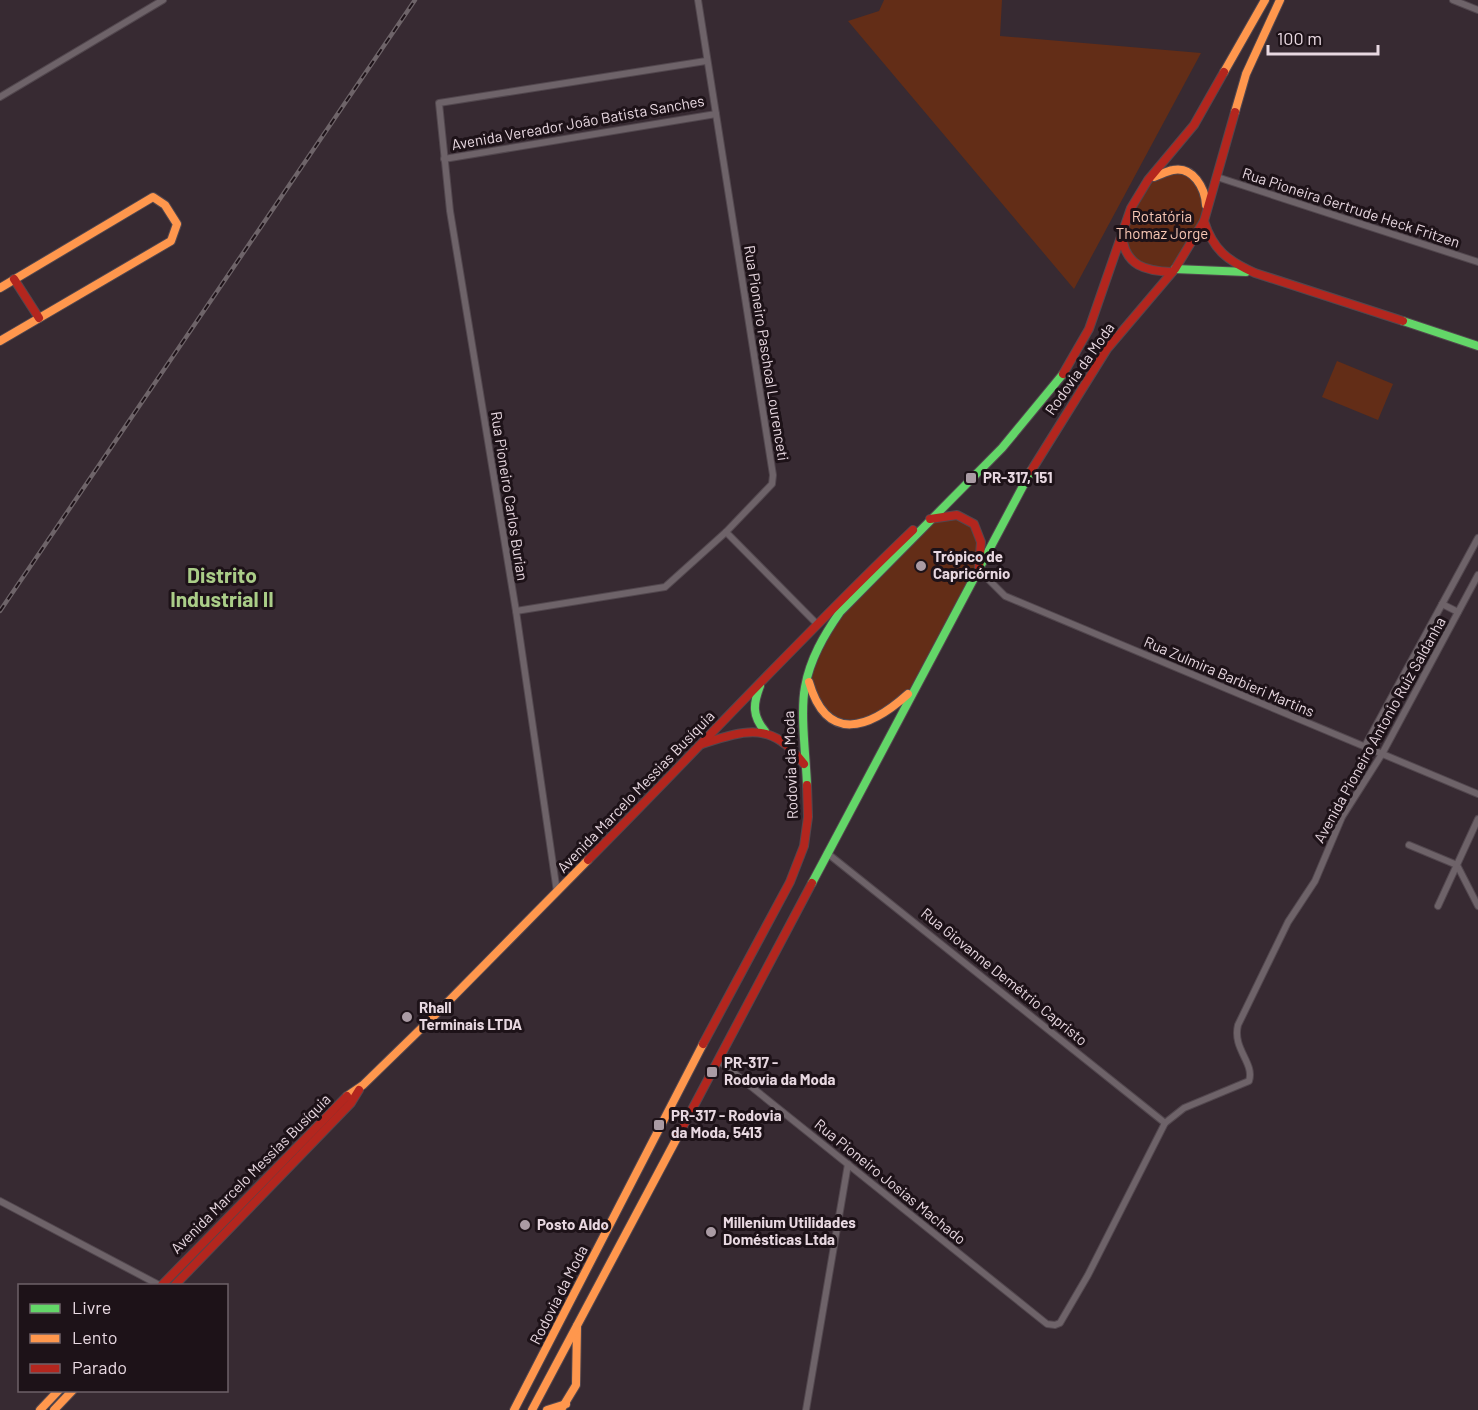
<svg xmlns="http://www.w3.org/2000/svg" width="1478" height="1410" viewBox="0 0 1478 1410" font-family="Barlow,sans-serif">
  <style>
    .green { fill: #632d17 }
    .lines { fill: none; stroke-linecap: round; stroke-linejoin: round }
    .street-casing { stroke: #52474e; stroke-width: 8 }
    .fast-casing { stroke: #52474e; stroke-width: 10 }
    .slow-casing { stroke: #52474e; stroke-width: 10 }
    .jam-casing { stroke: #52474e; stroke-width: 10 }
    .street { stroke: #6e6369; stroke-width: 6 }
    .fast { stroke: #63d668; stroke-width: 8 }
    .slow { stroke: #ff974d; stroke-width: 8 }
    .jam { stroke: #b3261e; stroke-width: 8 }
    .rail-casing { stroke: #6e6469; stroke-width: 4.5 }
    .rail { stroke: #1d1218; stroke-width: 2; stroke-dasharray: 7; stroke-linecap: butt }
    .poi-dot { fill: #aa9ba4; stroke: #1d1218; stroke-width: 2 }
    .labels { text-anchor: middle; stroke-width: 6; stroke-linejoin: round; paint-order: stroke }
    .street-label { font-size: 15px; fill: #e8d8e1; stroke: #1d1218 }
    .park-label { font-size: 15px; fill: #f9c8b5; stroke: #1d1218 }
    .poi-label { font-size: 15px; font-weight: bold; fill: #e8d8e1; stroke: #1d1218; text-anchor: start }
    .district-label { font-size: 21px; font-weight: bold; fill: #aacd88; stroke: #1d1218 }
  </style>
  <rect width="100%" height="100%" fill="#372a32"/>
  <g class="green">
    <polygon points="884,0 1002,0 1000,36 1201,53 1074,289 848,21 879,11"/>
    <path d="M 1162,171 L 1195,176 L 1206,212 L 1175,269 L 1147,271 L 1122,248 C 1129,218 1134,188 1162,171 Z"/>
    <polygon points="1337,361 1393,384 1378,420 1322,397"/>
    <polygon points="944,515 974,524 980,571 916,685 865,723 821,714 807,673 821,638 928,520"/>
  </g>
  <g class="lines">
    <g class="street-casing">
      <g id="street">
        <polyline points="1453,0 1478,10"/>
        <polyline points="0,97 163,0"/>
        <polyline points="444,159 716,114"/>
        <polyline points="1217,177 1478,262"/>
        <polyline points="726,532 816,623"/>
        <polyline points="980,571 1005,596 1478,794"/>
        <polyline points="1442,604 1458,612"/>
        <polyline points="516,611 665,587 726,532 772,484 773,475 698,0"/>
        <polyline points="1365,746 1478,538"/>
        <polyline points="1409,845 1457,865 1478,906"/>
        <polyline points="827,853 1165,1123"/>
        <polyline points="557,892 516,611 450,211 439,103 706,61"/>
        <polyline points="1438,906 1478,819"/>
        <path d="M 718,1060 L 1047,1324 L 1055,1325 L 1060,1323 L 1088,1275 L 1165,1123 L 1184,1108 L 1249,1081 C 1255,1063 1232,1049 1238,1025 L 1288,922 L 1315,881 L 1342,817 L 1382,754 L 1478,575"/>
        <polyline points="0,1201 161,1286"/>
        <polyline points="806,1410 848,1164"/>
      </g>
    </g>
    <g class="fast-casing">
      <g id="fast">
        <polyline points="1175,269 1246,272"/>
        <polyline points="1403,321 1478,346"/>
        <path d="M 760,686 C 753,704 752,716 765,731"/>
        <path d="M 807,785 C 806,757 800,713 805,687 C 810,659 824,635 840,612 L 1002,448 L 1063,374"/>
        <polyline points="812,883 1031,471"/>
      </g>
    </g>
    <g class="slow-casing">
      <g id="slow">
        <polyline points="1224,72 1265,0"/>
        <polyline points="1235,112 1246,74 1280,0"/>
        <path d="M 1154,177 C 1160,175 1167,171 1173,170 C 1193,166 1205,188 1206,205"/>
        <polyline points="0,288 153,197 165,205 177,224 171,241 0,341"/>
        <path d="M 809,682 C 827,744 869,729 908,694"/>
        <polyline points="347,1096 363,1085 433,1017 588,860"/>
        <polyline points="562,1408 576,1385 577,1326"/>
        <polyline points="40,1410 59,1390"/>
        <polyline points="54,1410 73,1390"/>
        <polyline points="514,1410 703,1044"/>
        <polyline points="532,1410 679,1134"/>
        <polyline points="547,1410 566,1404"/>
      </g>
    </g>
    <g class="jam-casing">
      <g id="jam">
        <path d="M 1204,221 C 1213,250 1228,261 1255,273 L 1403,321"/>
        <path d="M 1122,237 C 1126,266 1145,271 1172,272"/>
        <polyline points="14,279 39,318"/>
        <polyline points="1063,374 1089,329 1131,208 1148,180 1194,125 1224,72"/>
        <polyline points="1031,471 1107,349 1175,269 1204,221 1235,112"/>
        <polyline points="930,519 957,515 974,524 981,542 979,568"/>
        <path d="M 702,744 C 748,729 772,722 804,764"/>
        <path d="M 588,860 C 697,750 801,637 913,530"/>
        <polyline points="703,1044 790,882 804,846 808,817 807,785"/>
        <polyline points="679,1134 812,883"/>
        <polyline points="161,1286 347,1096"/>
        <polyline points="174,1286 351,1103 359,1090"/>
      </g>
    </g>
    <use href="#street" class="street"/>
    <use href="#fast" class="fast"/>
    <use href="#slow" class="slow"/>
    <use href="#jam" class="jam"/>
    <g class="rail-casing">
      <polyline id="rail" points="0,611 415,0"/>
    </g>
    <use href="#rail" class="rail"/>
  </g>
  <g class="poi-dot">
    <rect x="965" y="472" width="12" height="12" rx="3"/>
    <circle cx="921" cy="566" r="6"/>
    <circle cx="407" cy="1017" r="6"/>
    <rect x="706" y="1066" width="12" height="12" rx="3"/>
    <rect x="653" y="1119" width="12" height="12" rx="3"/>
    <circle cx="525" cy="1225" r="6"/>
    <circle cx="711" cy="1232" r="6"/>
  </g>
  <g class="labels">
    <g class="street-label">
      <text transform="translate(578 123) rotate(-10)" y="5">Avenida Vereador João Batista Sanches</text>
      <text transform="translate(1351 208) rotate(18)" y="5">Rua Pioneira Gertrude Heck Fritzen</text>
      <text transform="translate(766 353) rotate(81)" y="5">Rua Pioneiro Paschoal Lourenceti</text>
      <text transform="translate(1080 369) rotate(-55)" y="5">Rodovia da Moda</text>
      <text transform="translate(509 496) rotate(81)" y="5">Rua Pioneiro Carlos Burian</text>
      <text transform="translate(1229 677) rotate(23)" y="5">Rua Zulmira Barbieri Martins</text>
      <text transform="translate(1380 730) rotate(-61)" y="5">Avenida Pioneiro Antonio Ruiz Saldanha</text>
      <text transform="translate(791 765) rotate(-92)" y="5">Rodovia da Moda</text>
      <text transform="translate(636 792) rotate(-46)" y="5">Avenida Marcelo Messias Busíquia</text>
      <text transform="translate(1004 977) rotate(39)" y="5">Rua Giovanne Demétrio Capristo</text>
      <text transform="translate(251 1174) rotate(-45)" y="5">Avenida Marcelo Messias Busíquia</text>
      <text transform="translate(890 1182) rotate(39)" y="5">Rua Pioneiro Josias Machado</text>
      <text transform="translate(559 1295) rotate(-63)" y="5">Rodovia da Moda</text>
    </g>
    <g class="park-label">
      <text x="1162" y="222">Rotatória<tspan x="1162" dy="17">Thomaz Jorge</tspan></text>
    </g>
    <g class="poi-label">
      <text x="983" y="483">PR-317, 151</text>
      <text x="933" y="562">Trópico de<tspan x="933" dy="17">Capricórnio</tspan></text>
      <text x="419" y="1013">Rhall<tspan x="419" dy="17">Terminais LTDA</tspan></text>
      <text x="724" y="1068">PR-317 -<tspan x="724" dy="17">Rodovia da Moda</tspan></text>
      <text x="671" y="1121">PR-317 - Rodovia<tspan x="671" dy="17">da Moda, 5413</tspan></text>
      <text x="723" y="1228">Millenium Utilidades<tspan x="723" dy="17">Domésticas Ltda</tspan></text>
      <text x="537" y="1230">Posto Aldo</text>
    </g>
    <g class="district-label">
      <text x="222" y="583">Distrito<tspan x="222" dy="24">Industrial II</tspan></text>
    </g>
  </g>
  <rect x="18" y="1284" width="210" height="108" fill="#1d1218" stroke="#6e6168" stroke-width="1.5"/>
  <rect x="30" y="1304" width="30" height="9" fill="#63d668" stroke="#6e6168" stroke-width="1.5"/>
  <text x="72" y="1314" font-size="18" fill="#e8d8e1">Livre</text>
  <rect x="30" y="1334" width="30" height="9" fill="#ff974d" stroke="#6e6168" stroke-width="1.5"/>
  <text x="72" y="1344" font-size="18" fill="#e8d8e1">Lento</text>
  <rect x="30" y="1364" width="30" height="9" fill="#b3261e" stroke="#6e6168" stroke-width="1.5"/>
  <text x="72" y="1374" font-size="18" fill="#e8d8e1">Parado</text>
  <path d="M1268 45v9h110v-9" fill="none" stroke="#e8d8e1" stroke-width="3"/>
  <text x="1277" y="45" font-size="18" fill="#e8d8e1" stroke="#1d1218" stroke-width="4.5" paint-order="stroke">100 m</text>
</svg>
